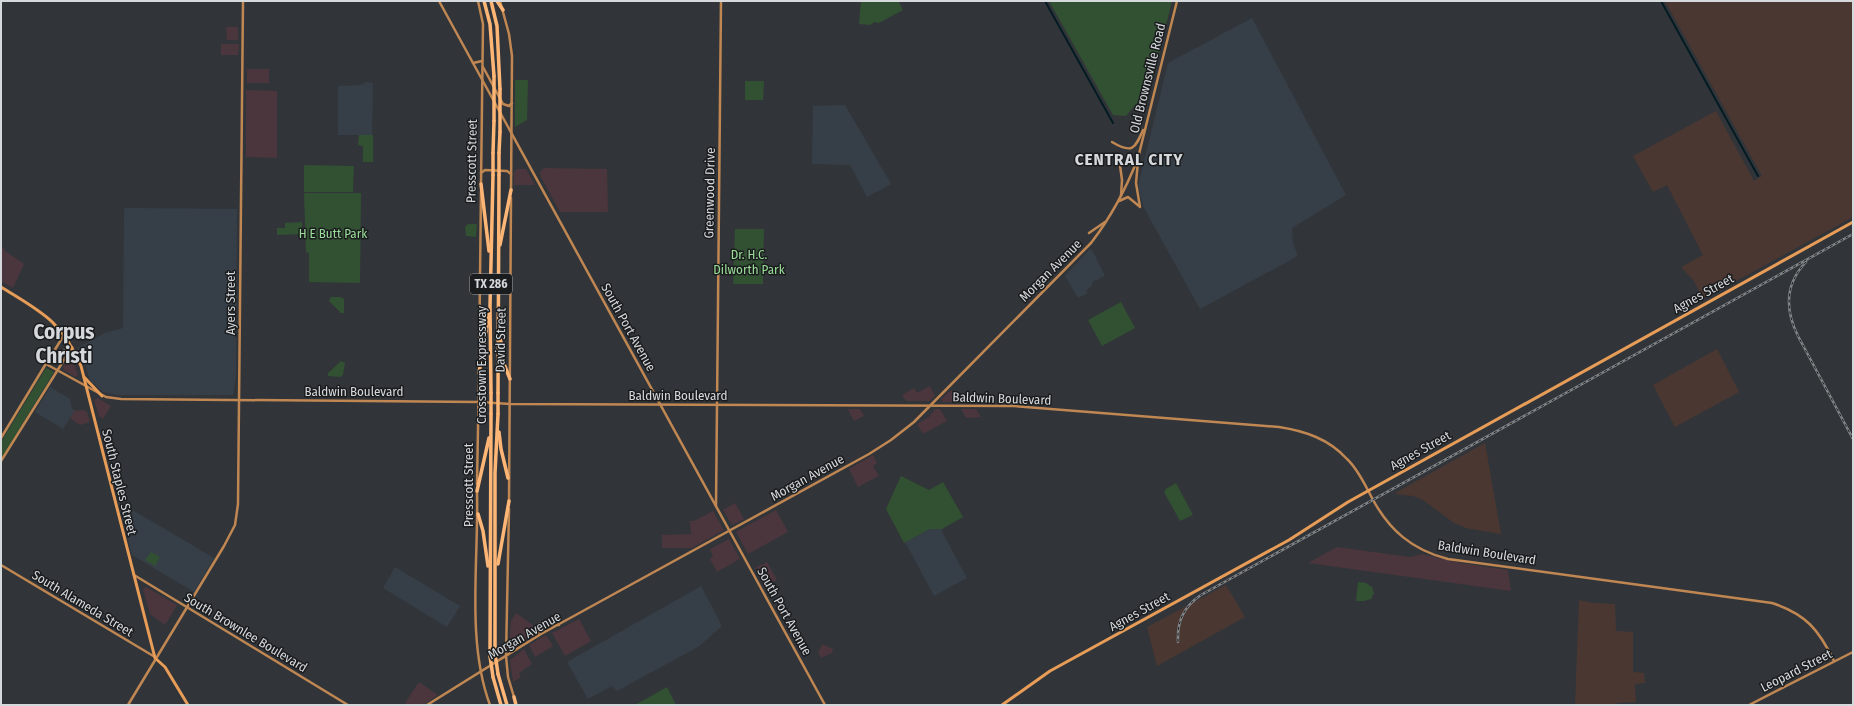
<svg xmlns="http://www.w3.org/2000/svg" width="1854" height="706" viewBox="0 0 1854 706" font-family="'Fira Sans Condensed',sans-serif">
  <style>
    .commercial { fill: #4a363c }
    .industrial { fill: #4b3731 }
    .built { fill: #363f48 }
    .green { fill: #325032 }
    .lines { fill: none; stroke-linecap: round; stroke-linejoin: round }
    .canal { stroke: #031b23; stroke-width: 2 }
    .secondary { stroke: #c08753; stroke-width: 2.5 }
    .primary { stroke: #e79d58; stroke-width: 3 }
    .motorway { stroke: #feb676; stroke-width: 3.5 }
    .rail-casing { stroke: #808487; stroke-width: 2.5 }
    .rail { stroke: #1a1c1e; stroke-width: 1; stroke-dasharray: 3; stroke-linecap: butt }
    .motorway-bridge { stroke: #feb676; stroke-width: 3.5 }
    .labels { text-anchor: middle; stroke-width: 3; stroke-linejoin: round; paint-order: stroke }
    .shield { fill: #1a1c1e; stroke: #9ea0a3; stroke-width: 1 }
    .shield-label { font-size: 12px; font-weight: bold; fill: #d6d9dc }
    .street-label { font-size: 13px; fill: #d6d9dc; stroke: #1a1c1e }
    .park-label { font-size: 13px; fill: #9adc98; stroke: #1a1c1e }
    .district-label { font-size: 17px; font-weight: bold; letter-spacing: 1px; fill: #d6d9dc; stroke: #1a1c1e }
    .town-label { font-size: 21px; font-weight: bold; fill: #d6d9dc; stroke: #1a1c1e }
  </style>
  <rect width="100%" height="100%" fill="#313539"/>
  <g class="commercial">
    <polygon points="226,27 238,27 238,40 227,40"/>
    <polygon points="221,44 239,44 238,55 221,55"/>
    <rect x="247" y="69" width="22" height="14"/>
    <polygon points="246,90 277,91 277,158 246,157"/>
    <polygon points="544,168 607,169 608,212 560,212 541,177 540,172"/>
    <polygon points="517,169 526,169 535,185 514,185 514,172"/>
    <polygon points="1,245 5,251 24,264 13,288 1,281"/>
    <polygon points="69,357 72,358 78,375 75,377 64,370 63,366"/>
    <polygon points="930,386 935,396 930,401 906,401 902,395 914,388 917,393"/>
    <polygon points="951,390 958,402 943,402 941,399"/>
    <polygon points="98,398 111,406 103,419 99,416 94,400"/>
    <polygon points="848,409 860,409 864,416 854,421"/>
    <polygon points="935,409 940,409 947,421 923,434 917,424 929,417"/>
    <polygon points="961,409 976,409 981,417 966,418"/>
    <polygon points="84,410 87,412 90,422 80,425 70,418 74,411"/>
    <polygon points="873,455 877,463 873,466 879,476 858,487 849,469"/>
    <polygon points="735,503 744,519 732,525 723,510"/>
    <polygon points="776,510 788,532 748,554 736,532"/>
    <polygon points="713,511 724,530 692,548 662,548 662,535 691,534 690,521 694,521"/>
    <polygon points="729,539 740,559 717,572 710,559 713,556 710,549"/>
    <polygon points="1337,547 1410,557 1422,554 1461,563 1508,570 1511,591 1308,563"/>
    <polygon points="767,562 777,580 765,586 755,568"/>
    <polygon points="146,587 177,605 165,625 150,614 143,589"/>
    <polygon points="516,613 537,628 530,637 513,649 509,645 511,621"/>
    <polygon points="579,619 591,641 565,656 552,633"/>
    <polygon points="546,635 553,646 535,657 529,645"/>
    <polygon points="822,644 833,649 832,653 821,658 818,653"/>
    <polygon points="524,649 532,664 519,673 521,677 513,682 510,660"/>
    <polygon points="419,682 438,695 423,705 407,705 405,703"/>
  </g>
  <g class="industrial">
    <polygon points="1665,1 1853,1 1853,217 1703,299 1694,281 1681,267 1703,255 1667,185 1653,192 1633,156 1716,111 1754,181 1762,176"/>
    <polygon points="1717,349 1739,392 1675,427 1653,385"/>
    <polygon points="1485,443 1501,534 1466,528 1454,523 1423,500 1413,496 1396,494 1395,493"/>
    <polygon points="1226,585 1245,617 1157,666 1147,627"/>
    <polygon points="1579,600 1593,603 1615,604 1616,631 1633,632 1633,672 1644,673 1645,683 1635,684 1636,702 1617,703 1616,705 1575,705"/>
  </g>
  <g class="built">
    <polygon points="1252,18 1346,195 1292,228 1293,243 1298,256 1200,309 1144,208 1139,190 1139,182 1168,63"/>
    <polygon points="366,82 373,83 372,135 338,135 338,86 361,85"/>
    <polygon points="845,105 891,184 867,197 850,165 812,164 813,106"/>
    <polygon points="125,208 237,209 236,375 233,395 117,395 103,392 90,380 83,358 77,348 105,333 123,328 124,210"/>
    <polygon points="1089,250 1092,250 1105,276 1092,282 1092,285 1086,291 1088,293 1078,298 1065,276"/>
    <polygon points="50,387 70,399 72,409 75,410 63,429 35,412"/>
    <polygon points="119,502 214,558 194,592 132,555"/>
    <polygon points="931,529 942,529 942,532 967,578 934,596 905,542"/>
    <polygon points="395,567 460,606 447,627 383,588"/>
    <polygon points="701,586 722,626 698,647 617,691 612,686 588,699 567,662"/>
  </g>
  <g class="green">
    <polygon points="861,1 898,1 903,10 879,23 875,22 870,25 859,24"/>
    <polygon points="1049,1 1172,1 1153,78 1147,91 1126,116 1113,115"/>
    <polygon points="515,80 528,80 527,120 515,127"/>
    <polygon points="745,81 764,81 763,100 745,100"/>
    <polygon points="359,135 373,135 373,162 363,162 363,146 358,145"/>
    <polygon points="304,165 354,166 353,192 304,192"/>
    <polygon points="304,193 361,193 360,283 309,282 309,253 306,252"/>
    <polygon points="302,222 302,234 277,235 277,228 285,228 285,223"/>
    <polygon points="468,224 477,224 476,237 466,236 465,227"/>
    <polygon points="735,229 764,229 763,284 733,284"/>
    <polygon points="331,297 341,297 344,299 344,313 341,313 329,301"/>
    <polygon points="1121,302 1135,328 1102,346 1088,320"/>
    <polygon points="341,361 345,363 343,375 340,377 328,376 328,373"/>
    <polygon points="46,368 54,372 1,459 1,442"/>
    <polygon points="901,476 929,490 943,482 963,517 942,529 930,529 904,543 886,509"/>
    <polygon points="1176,483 1193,515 1180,521 1164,492 1166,489"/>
    <polygon points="151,552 160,557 155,566 145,560"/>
    <polygon points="1358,582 1366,583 1372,587 1374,593 1371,599 1364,601 1356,601"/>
    <polygon points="667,687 676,705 635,705"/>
  </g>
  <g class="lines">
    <g class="canal">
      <polyline points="1045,1 1113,123"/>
      <polyline points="1661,1 1758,176"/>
    </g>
    <g class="secondary">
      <polyline points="439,1 825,705"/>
      <polyline points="478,1 483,24 481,184"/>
      <polyline points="500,1 509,34 512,56 511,191"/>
      <polyline points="473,63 482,61"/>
      <polyline points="483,67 503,104 509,106 512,103"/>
      <path d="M 1112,142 C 1132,154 1135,149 1143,130"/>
      <polyline points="1119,158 1122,180 1121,196"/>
      <polyline points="1138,161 1136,183 1140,207"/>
      <polyline points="481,173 485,170 507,171 511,174"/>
      <polyline points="1119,201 1128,197 1139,206"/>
      <polyline points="1089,233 1105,222"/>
      <polyline points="51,356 64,335"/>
      <path d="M 46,364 L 106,397 L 121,399 L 479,402 L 510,404 L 1014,406 L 1279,427 C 1305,431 1329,439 1347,459 C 1358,469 1365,485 1372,498 C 1389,530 1412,550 1448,559 L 1772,603 C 1806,614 1819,630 1834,661"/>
      <polyline points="479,366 481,191"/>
      <polyline points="1,438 50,357 72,347"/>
      <polyline points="1,461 72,347"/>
      <polyline points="477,484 479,373"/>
      <path d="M 477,491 C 479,559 466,641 490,705"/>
      <polyline points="509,502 511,198"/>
      <polyline points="716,506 721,1"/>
      <polyline points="509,509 506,656 508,677 514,697"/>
      <polyline points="1,565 155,657"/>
      <polyline points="134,575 348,705"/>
      <polyline points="538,636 539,624 559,625"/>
      <polyline points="128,705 224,546 235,525 238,504 243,1"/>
      <path d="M 427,705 L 541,634 L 869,454 L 891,440 L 914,422 L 1091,243 C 1111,217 1126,189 1138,158 L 1177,1"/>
      <polyline points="1749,705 1853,652"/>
    </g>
    <g class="primary">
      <path d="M 1,287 C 41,312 61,320 81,366 L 155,658 L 165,667 L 188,705"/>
      <polyline points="84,377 102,396"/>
      <polyline points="1002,705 1050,671 1289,540 1348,502 1853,222"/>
    </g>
    <g class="motorway">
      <polyline points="484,1 490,24 494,76"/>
      <polyline points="491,1 497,26 500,89"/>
      <polyline points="497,1 503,10"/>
      <polyline points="493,153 494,121"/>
      <polyline points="499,153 500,132"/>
      <polyline points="481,184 489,251"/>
      <polyline points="500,245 511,190"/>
      <polyline points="499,328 504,364 510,379"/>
      <polyline points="479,373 489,314"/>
      <polyline points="491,393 490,307 493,175"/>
      <polyline points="498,393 499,175"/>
      <polyline points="499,432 501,449 508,478"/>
      <polyline points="477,491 489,438"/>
      <polyline points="478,514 483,531 488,566"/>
      <polyline points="498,564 509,501"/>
      <polyline points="495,653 495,473 498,414"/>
      <polyline points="490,656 491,414"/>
      <polyline points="498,674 507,705"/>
      <polyline points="493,677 501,705"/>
      <polyline points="514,697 516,705"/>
    </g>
    <g class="rail-casing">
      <g id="rail">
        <path d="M 1806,262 C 1785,284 1785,310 1798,336 L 1853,439"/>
        <path d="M 1178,642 C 1177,622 1183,607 1201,595 L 1853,234"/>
      </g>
    </g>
    <use href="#rail" class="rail"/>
    <g class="motorway-bridge">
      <polyline points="494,76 494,121"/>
      <polyline points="500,132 500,89"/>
      <polyline points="493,153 493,175"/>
      <polyline points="499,153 499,175"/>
      <polyline points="491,414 491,393"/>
      <polyline points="498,414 498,393"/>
      <polyline points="495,653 498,674"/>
      <polyline points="490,656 493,677"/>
    </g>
  </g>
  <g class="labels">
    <rect class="shield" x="470" y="274" width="42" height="20" rx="3"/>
    <g class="shield-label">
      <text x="491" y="288">TX 286</text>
    </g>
    <g class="street-label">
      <text transform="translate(1147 78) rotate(-76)" y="5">Old Brownsville Road</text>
      <text transform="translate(471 161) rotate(-89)" y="5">Presscott Street</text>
      <text transform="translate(709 193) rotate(-89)" y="5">Greenwood Drive</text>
      <text transform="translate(1050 270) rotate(-45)" y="5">Morgan Avenue</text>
      <text transform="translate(1703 293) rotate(-29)" y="5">Agnes Street</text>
      <text transform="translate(230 303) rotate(-90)" y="5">Ayers Street</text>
      <text transform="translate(629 327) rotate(61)" y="5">South Port Avenue</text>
      <text transform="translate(500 340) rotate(-89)" y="5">David Street</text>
      <text transform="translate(481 365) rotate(-90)" y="5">Crosstown Expressway</text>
      <text x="354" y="396">Baldwin Boulevard</text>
      <text x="678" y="400">Baldwin Boulevard</text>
      <text transform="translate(1002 398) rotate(2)" y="5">Baldwin Boulevard</text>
      <text transform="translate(1420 450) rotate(-29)" y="5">Agnes Street</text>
      <text transform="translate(807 477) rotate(-29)" y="5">Morgan Avenue</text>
      <text transform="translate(120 482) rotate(76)" y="5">South Staples Street</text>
      <text transform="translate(468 485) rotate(-90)" y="5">Presscott Street</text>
      <text transform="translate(1487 552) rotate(9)" y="5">Baldwin Boulevard</text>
      <text transform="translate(83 603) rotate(31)" y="5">South Alameda Street</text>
      <text transform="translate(785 611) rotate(61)" y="5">South Port Avenue</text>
      <text transform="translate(1139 611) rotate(-29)" y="5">Agnes Street</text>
      <text transform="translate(246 632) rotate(31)" y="5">South Brownlee Boulevard</text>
      <text transform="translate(524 635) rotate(-30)" y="5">Morgan Avenue</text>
      <text transform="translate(1796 670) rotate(-27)" y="5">Leopard Street</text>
    </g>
    <g class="park-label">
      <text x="333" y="238">H E Butt Park</text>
      <text x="749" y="259">Dr. H.C.<tspan x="749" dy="15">Dilworth Park</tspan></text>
    </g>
    <g class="district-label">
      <text x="1129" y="165">CENTRAL CITY</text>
    </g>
    <g class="town-label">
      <text x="64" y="339">Corpus<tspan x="64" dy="24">Christi</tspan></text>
    </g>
  </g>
  <rect width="1854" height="706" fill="none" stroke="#d6d9dc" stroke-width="4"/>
</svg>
